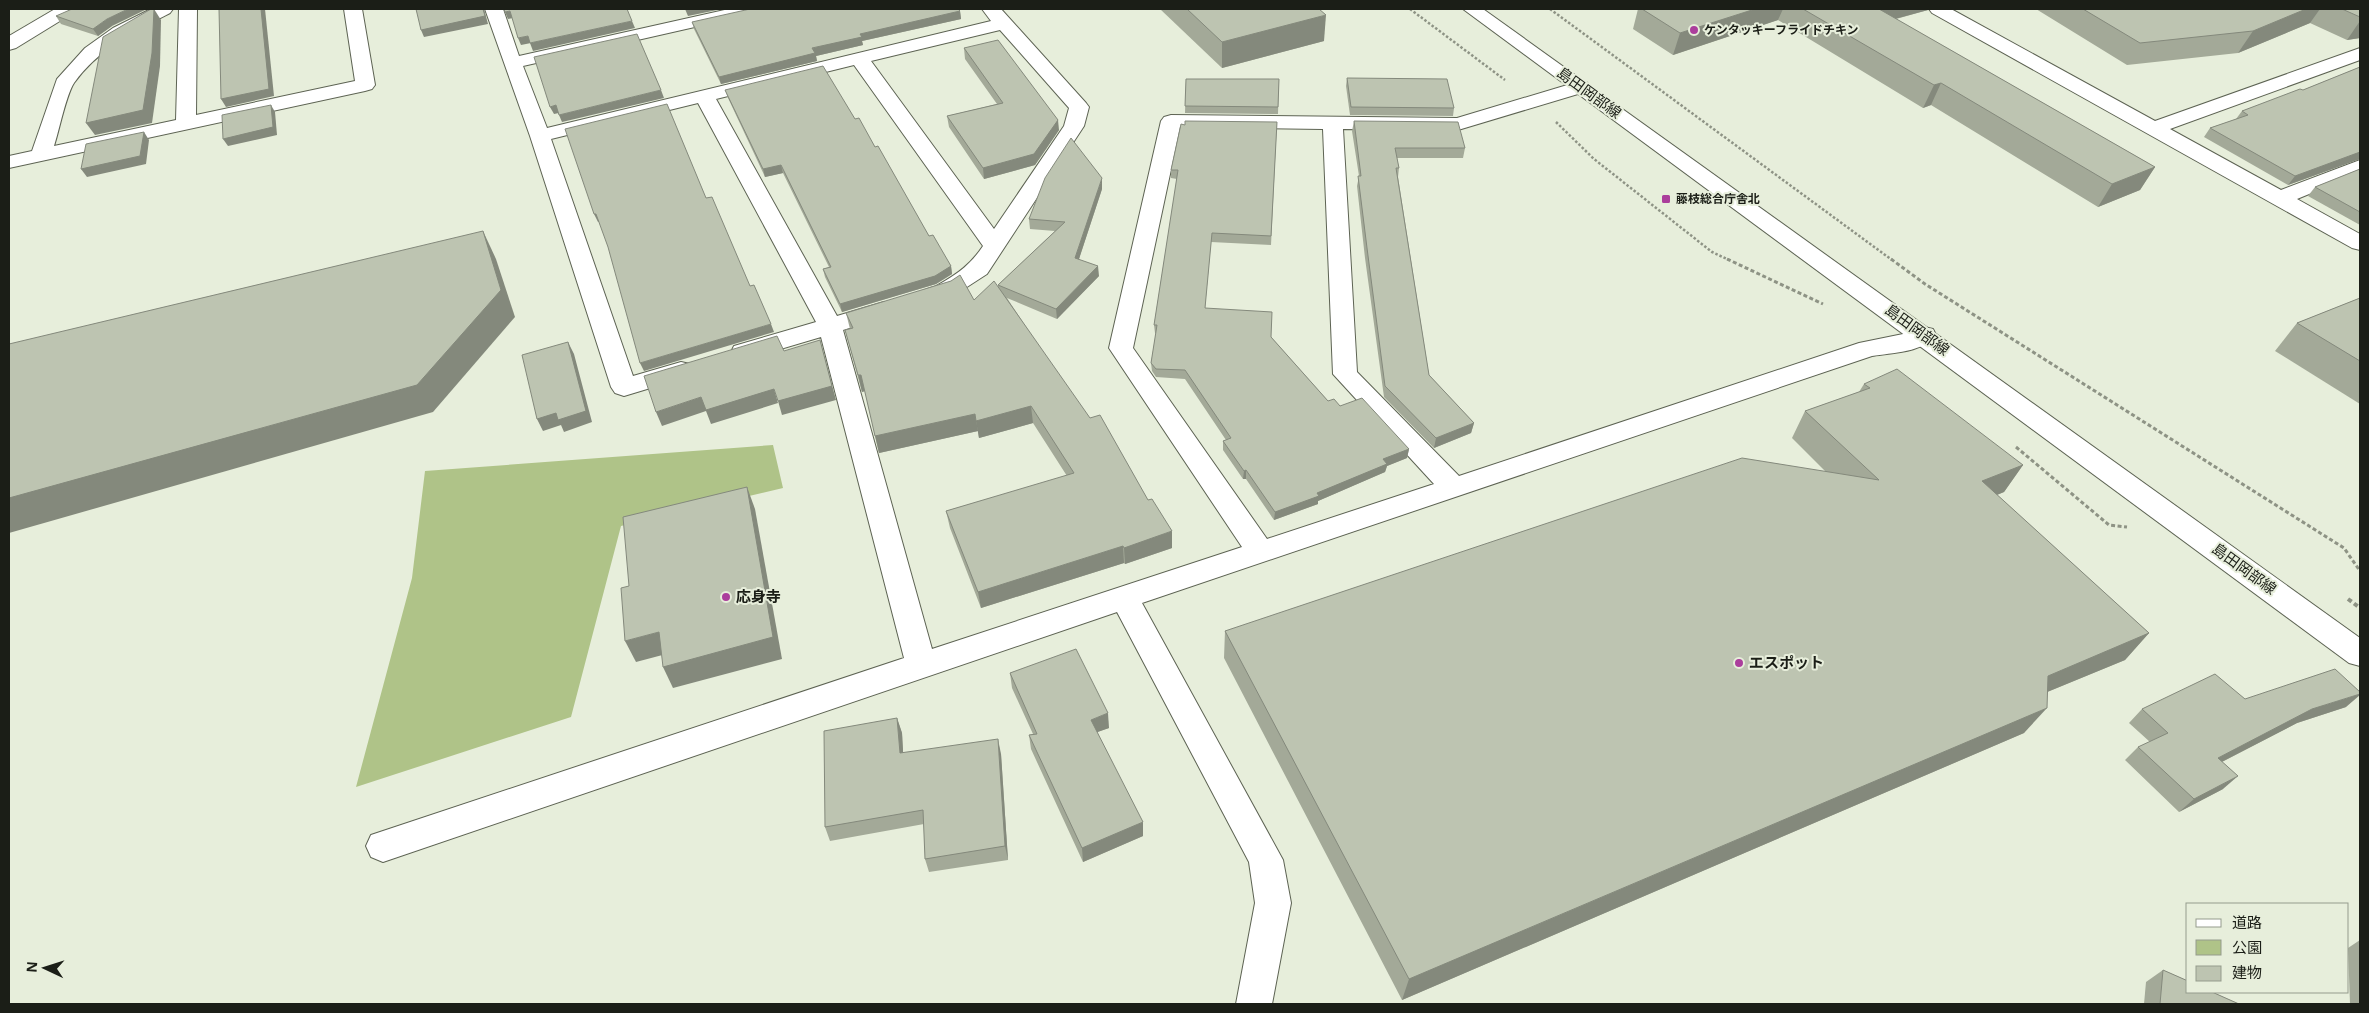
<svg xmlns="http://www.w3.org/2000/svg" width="2369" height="1013" viewBox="0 0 2369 1013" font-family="'Noto Sans','Noto Sans JP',sans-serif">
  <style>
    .green { fill: #afc388 }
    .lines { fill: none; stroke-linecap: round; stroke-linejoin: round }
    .minor-casing { stroke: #5d6353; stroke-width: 2 }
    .tertiary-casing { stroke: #5d6353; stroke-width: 2 }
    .secondary-casing { stroke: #5d6353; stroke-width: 2 }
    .path-far2 { stroke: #8e9385; stroke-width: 2.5; stroke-dasharray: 2.5 2; stroke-linecap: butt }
    .path-far1 { stroke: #8e9385; stroke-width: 3; stroke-dasharray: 4 2.5; stroke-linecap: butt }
    .path { stroke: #8e9385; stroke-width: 4; stroke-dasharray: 4.5 3; stroke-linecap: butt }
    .minor { fill: #fff; fill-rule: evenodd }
    .tertiary { fill: #fff; fill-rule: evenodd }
    .secondary { fill: #fff; fill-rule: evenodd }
    .wall { fill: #a3a998 }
    .shaded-wall { fill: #84897c }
    .building { fill: #bdc4b1; stroke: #84897c }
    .poi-dot { fill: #ab3e9c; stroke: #e7eedb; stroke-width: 2 }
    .labels { text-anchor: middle; stroke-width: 4; stroke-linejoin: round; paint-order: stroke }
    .far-poi-label { font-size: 12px; font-weight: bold; fill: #1b1e17; stroke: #e7eedb; text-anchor: start }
    .street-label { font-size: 15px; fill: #1b1e17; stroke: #e7eedb }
    .poi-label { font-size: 15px; font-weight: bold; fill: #1b1e17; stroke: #e7eedb; text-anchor: start }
  </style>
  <rect width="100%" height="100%" fill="#e7eedb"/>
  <polygon class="green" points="773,445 783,488 621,526 571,717 356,787 412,578 425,471"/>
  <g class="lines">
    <g class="minor-casing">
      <g id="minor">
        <path d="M 151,9 L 173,9 L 170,13 C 135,31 98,49 74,83 C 66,95 59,131 54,146 L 176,120 L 179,9 L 197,9 L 196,115 L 355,81 L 344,9 L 362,9 L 375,85 L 372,89 L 365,91 L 9,168 L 9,156 L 32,151 L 57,79 L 85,48 L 113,28 Z"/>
        <path d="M 485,9 L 503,9 L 519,56 L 729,9 L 761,9 L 758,13 L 752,14 L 523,66 L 547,128 L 991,21 L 982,9 L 1001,9 L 1086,103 L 1089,107 L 1084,126 L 987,274 L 953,296 L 930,303 L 922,301 L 918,296 C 923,288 931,289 938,285 C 958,274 971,264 983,246 L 854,65 L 716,99 L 837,316 L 884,302 L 892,305 L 896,310 L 892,315 L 843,330 L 932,649 L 1242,547 L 1109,348 L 1161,121 L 1164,117 L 1171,115 L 1457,118 L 1574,83 L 1581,81 L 1588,83 L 1591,87 L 1588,91 L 1458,130 L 1343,129 L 1357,372 L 1459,476 L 1859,343 L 1908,333 L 1924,327 L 1933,329 L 1936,335 C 1925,352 1891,353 1872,356 L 1142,603 L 1283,860 L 1291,903 L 1272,1004 L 1236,1004 L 1255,903 L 1249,862 L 1117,612 L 383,862 L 371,857 L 366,846 L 371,835 L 904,658 L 821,337 L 743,360 L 734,358 L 731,352 L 734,346 L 816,322 L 698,103 L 551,139 L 633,376 L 681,362 L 690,364 L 693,370 L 690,376 L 624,396 L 615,393 L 611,387 L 530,136 ZM 1000,30 L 1069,108 L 1064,126 L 994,229 L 871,61 ZM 1180,127 L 1323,129 L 1333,374 L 1434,484 L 1267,539 L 1133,348 Z"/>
        <polygon points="1929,9 1951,9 2155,121 2360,48 2360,60 2170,129 2281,190 2360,160 2360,173 2297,199 2360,234 2360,250 2352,248 1932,13"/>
      </g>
    </g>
    <g class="tertiary-casing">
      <polygon id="tertiary" points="55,9 76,9 73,13 16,48 9,50 9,36"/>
    </g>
    <g class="secondary-casing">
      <polygon id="secondary" points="1463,9 1483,9 2360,638 2360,666 2349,663"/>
    </g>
    <g class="path-far2">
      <polyline points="1410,9 1505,80"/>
      <polyline points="1550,9 1892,260"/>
      <polyline points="1556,122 1594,159 1712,252 1729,260"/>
    </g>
    <g class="path-far1">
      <polyline points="1727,259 1823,304"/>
      <polyline points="1891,259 1925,284 2344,548 2360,571"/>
      <polyline points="2016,447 2109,525 2127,527"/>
    </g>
    <polyline class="path" points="2348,599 2360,608"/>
    <use href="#minor" class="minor"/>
    <use href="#tertiary" class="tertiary"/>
    <use href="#secondary" class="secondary"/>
  </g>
  <g class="wall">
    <polygon points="1160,9 1319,9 1324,41 1222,68"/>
    <polygon points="1638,9 1928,9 1928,10 1896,19 2155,167 2140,190 2098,207 1931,105 1923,108 1778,20 1673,55 1633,29"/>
    <polygon points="2036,9 2360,9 2360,38 2347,40 2310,23 2238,53 2127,65"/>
    <polygon points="960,11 961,19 862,41 863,45 816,56 817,61 721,84 694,29 692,22"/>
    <polygon points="56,16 112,26 98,36 61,24"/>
    <polygon points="964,48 1059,130 1035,165 984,179 949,127 947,116 997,104 965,59"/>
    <polygon points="2360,67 2360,159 2288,185 2204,137 2210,128 2236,119 2242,111 2303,90"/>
    <polygon points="1347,78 1454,108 1453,116 1350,115 1346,86"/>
    <polygon points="1186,79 1279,79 1278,114 1185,113"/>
    <polygon points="725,90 855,119 875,147 929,236 951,266 952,274 936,284 842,312 825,277 823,269 829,267 783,173 765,177 728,98"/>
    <polygon points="1354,121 1465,148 1463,158 1397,158 1399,168 1398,177 1429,375 1474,423 1471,433 1434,448 1384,397 1365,258 1357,186 1359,176 1352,131"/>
    <polygon points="1277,122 1271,245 1211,242 1205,308 1271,337 1328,401 1340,406 1409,449 1407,458 1387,466 1385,472 1318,501 1318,504 1274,520 1246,479 1243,479 1223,450 1223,441 1226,440 1185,379 1156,377 1152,371 1151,363 1156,333 1155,333 1154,325 1177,179 1171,178 1171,170"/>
    <polygon points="2360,169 2360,225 2308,196 2315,187"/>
    <polygon points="1102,189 1079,259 1099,276 1057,319 1007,298 1172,548 1125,564 1124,563 981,608 950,528 946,511 1067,476 1033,423 979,438 978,431 879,453 865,391 862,392 845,330 850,329 846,313 974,300 998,286 998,285 1055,231 1030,229 1029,219"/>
    <polygon points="2360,298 2360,404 2275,351 2297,323"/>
    <polygon points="1864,384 2023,465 2004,492 1997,495 2149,633 2125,660 2047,692 2024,733 1402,1000 1224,658 1225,631 1826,472 1792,438 1805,411 1859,392"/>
    <polygon points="1010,673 1109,728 1097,732 1143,836 1083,862 1031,749 1029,735 1033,734 1012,688"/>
    <polygon points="2245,699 2346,707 2297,723 2222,762 2223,789 2179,812 2125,760 2138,747 2150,742 2129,723 2142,709"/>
    <polygon points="897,718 902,733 903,753 1001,754 1008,860 929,872 925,859 924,824 830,841 825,827"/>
    <polygon points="2360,940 2360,1004 2350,1004 2348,948"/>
    <polygon points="2163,970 2239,1004 2144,1004 2146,982"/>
  </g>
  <g class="shaded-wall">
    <polygon points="128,9 147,9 112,26 98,36 93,29 107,19"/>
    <polygon points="154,9 161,20 160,66 152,123 95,135 86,123"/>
    <polygon points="261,9 265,9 274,96 226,107 221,99"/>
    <polygon points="483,9 484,9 488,24 424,37 421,30"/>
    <polygon points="685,9 722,9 688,16"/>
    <polygon points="1755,9 1783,9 1778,20 1673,55 1680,33"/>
    <polygon points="1872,9 1928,9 1928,10 1865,27"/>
    <polygon points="2306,9 2320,9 2310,23 2238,53 2253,31"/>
    <polygon points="510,11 513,18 508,19 505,12"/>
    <polygon points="960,11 961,19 862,41 863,45 816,56 817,61 721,84 719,77 860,34"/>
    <polygon points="1326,15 1324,41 1222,68 1222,42"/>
    <polygon points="632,21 635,28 533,51 530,43"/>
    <polygon points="2360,21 2360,38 2347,40"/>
    <polygon points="528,36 531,43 521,45 518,38"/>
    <polygon points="1941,83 1931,105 1923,108 1934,85"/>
    <polygon points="661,90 664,98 562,122 559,115"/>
    <polygon points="271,105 275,112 277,135 228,146 223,139"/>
    <polygon points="556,105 559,113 554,114 550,107"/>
    <polygon points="1058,120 1059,130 1035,165 984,179 983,168"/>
    <polygon points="144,132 149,140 146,164 87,177 81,169"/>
    <polygon points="2360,152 2360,159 2288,185 2295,176"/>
    <polygon points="781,165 783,173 765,177 763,169"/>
    <polygon points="2155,167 2140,190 2098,207 2112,184"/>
    <polygon points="1102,178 1102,189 1076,268 1075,258"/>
    <polygon points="594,214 596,214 600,222 598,222"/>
    <polygon points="483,231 496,259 515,317 433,412 9,533 9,498"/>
    <polygon points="951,266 952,274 936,284 842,312 840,304"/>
    <polygon points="1098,266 1099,276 1057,319 1056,309"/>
    <polygon points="771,324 774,332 644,371 640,363"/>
    <polygon points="820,340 836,400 782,415 778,401"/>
    <polygon points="568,342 574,354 592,422 564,432 561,425 543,431 537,419"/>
    <polygon points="858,375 861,375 865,391 862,392"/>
    <polygon points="774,389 778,403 711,424 706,411 662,426 656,412 701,397"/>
    <polygon points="1031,406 1033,423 979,438 976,421"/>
    <polygon points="975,414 978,431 879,453 875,436"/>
    <polygon points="1474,423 1471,433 1434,448 1436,438"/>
    <polygon points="1409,449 1407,458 1387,466 1385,472 1318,501 1318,504 1274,520 1275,512 1317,493 1383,459"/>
    <polygon points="2023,465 2004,492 1964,508 1982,481"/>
    <polygon points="1246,470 1246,479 1243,479 1244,471"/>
    <polygon points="747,487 755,509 782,659 673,688 663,667"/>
    <polygon points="1172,531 1172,548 1125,564 1124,548"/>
    <polygon points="1123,546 1124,563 981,608 978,592"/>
    <polygon points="659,632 670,653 636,662 625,641"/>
    <polygon points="2149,633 2125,660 2025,701 2048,676"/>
    <polygon points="2360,694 2360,695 2346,707 2297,723 2204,771 2218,758 2312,709"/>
    <polygon points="2047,708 2024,733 1402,1000 1409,979"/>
    <polygon points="1108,713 1109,728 1092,734 1091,720"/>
    <polygon points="897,718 902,733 904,768 900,753"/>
    <polygon points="998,739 1001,754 1008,860 1005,846"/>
    <polygon points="2238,776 2223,789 2179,812 2194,799"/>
    <polygon points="1143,822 1143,836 1083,862 1082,848"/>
  </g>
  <g class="building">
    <polygon points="72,9 128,9 107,19 93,29 56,16"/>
    <polygon points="151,9 154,9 152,53 143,110 86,123 103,37"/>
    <polygon points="219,9 261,9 269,89 221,99"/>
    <polygon points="416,9 483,9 485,16 421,30"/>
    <polygon points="504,9 627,9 632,21 530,43 528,36 518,38 510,11 505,12"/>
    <polygon points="750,9 958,9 960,11 860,34 862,37 812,48 815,53 719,77 692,22"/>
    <polygon points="1187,9 1319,9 1326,15 1222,42"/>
    <polygon points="1642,9 1755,9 1680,33"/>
    <polygon points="1803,9 1879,9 2155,167 2112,184 1941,83 1934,85"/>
    <polygon points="2083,9 2306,9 2253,31 2140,43"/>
    <polygon points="2342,9 2360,9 2360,17"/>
    <polygon points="637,34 661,90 559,115 556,105 550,107 534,57"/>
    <polygon points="998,40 1058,120 1034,154 983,168 947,116 1003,103 964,48"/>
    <polygon points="823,66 855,119 859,118 875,147 878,146 929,236 933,235 951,266 935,276 840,304 823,269 831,267 781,165 763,169 725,90"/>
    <polygon points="2360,67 2360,152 2295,176 2210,128 2248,115 2242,111 2300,89 2303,90"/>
    <polygon points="1347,78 1447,79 1454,108 1351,107"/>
    <polygon points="1186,79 1279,79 1278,107 1185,106"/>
    <polygon points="667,104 706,198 712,197 750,286 754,285 771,324 640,363 608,247 596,214 594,214 565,129"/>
    <polygon points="271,105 273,127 223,139 222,115"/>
    <polygon points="1185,121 1277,122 1271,236 1212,233 1205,308 1272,312 1271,337 1328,401 1334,399 1340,406 1362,398 1409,449 1383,459 1387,464 1317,493 1319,496 1275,512 1246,470 1244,471 1223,441 1231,438 1185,370 1156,369 1151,363 1157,325 1154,325 1178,170 1171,170 1181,124 1185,125"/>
    <polygon points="1354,121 1458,122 1465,148 1395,148 1399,168 1396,168 1429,375 1474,423 1436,438 1385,386 1367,248 1358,176 1361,176"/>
    <polygon points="144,132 140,156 81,169 86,144"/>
    <polygon points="1071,138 1102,178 1075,258 1098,266 1056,309 998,285 1065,222 1029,219 1045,178"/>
    <polygon points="2360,169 2360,212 2315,187"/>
    <polygon points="483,231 501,290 417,385 9,498 9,344"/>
    <polygon points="960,275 974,300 994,281 1090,418 1100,415 1148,500 1152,499 1172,531 1124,548 1123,546 978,592 946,511 1074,473 1031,406 976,421 975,414 875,436 861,375 858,375 845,330 853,328 846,313 951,281"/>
    <polygon points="2360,298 2360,361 2297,323"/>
    <polygon points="777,336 784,351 820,340 832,386 778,401 774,389 706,410 701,397 656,412 644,376"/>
    <polygon points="568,342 586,411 558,420 556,413 537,419 522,355"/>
    <polygon points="1897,369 2023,465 1982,481 2149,633 2048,676 2047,708 1409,979 1225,631 1742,458 1879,480 1805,411 1870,388 1864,384"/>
    <polygon points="747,487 773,637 663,667 659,632 625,641 621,588 629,586 623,517"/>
    <polygon points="1076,649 1108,713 1091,720 1143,822 1082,848 1029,735 1037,734 1010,673"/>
    <polygon points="2335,669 2360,692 2360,694 2312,709 2218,758 2238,776 2194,799 2138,747 2168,733 2142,709 2215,674 2245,699"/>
    <polygon points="897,718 900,753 998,739 1005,846 925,859 923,810 825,827 824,731"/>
    <polygon points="2163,970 2188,981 2188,992 2212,992 2239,1004 2160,1004"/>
  </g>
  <g class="poi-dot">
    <circle cx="1694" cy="30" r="5"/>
    <rect x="1661" y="194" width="10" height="10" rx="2.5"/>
    <circle cx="726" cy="597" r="5"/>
    <circle cx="1739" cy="663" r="5"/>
  </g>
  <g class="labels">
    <g class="far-poi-label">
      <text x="1704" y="34">ケンタッキーフライドチキン</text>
      <text x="1676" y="203">藤枝総合庁舎北</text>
    </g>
    <g class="street-label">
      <text transform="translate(1589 93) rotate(36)" y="5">島田岡部線</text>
      <text transform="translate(1917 330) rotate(36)" y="5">島田岡部線</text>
      <text transform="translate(2244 569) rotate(36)" y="5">島田岡部線</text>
    </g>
    <g class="poi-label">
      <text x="736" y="602">応身寺</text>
      <text x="1749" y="668">エスポット</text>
    </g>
  </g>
  <rect width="2369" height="1013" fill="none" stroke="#1b1e17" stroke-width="20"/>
  <rect x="2186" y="903" width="162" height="90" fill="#e7eedb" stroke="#959b8d"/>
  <rect x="2196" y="919" width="25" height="8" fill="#ffffff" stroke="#959b8d"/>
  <text x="2232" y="928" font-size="15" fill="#1b1e17">道路</text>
  <rect x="2196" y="940" width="25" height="15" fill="#afc388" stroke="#959b8d"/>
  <text x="2232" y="953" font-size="15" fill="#1b1e17">公園</text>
  <rect x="2196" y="966" width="25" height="15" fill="#bdc4b1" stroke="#959b8d"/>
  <text x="2232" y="978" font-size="15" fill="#1b1e17">建物</text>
  <g transform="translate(45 968) rotate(274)" stroke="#e7eedb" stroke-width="4" paint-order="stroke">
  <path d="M0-4L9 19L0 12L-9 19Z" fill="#1b1e17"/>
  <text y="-8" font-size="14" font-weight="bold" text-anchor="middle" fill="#1b1e17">N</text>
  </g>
</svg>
